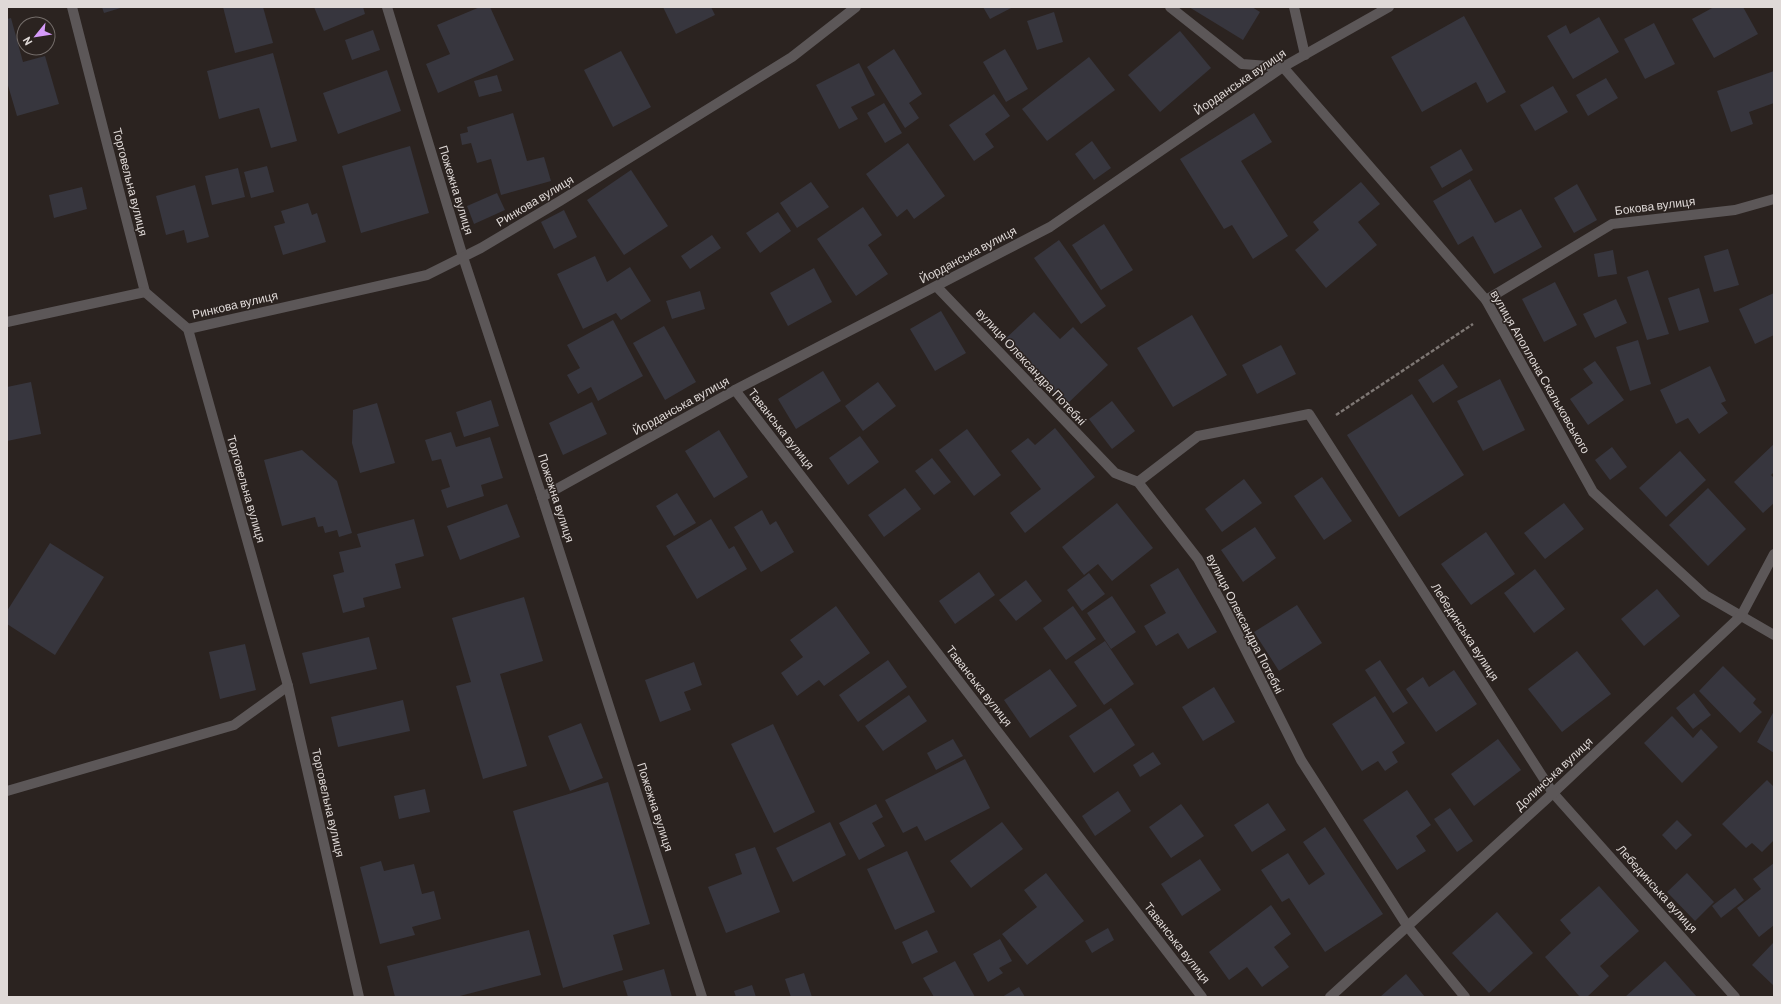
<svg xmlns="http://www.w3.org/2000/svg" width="1781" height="1004" viewBox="0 0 1781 1004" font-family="Barlow,sans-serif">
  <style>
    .building { fill: #37363e }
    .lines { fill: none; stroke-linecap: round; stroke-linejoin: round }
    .path { stroke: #7e7774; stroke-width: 2.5; stroke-dasharray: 4 2; stroke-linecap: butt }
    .service { stroke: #5c5758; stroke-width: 10 }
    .minor { stroke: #5c5758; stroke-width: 10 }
    .labels { text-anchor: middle; stroke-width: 3; stroke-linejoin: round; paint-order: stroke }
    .street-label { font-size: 12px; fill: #dfd9d7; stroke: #2b2320 }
  </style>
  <rect width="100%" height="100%" fill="#2b2320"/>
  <g class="building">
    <polygon points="102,7 124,7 104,13"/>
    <polygon points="223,7 263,7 273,43 235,53"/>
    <polygon points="314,7 363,7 365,14 324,31"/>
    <polygon points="480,7 490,7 514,60 438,93 426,64 450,54 437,25"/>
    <polygon points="663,7 711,7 715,15 676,34"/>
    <polygon points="983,7 1013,7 990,19"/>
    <polygon points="1189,7 1252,7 1260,12 1243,40"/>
    <polygon points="1714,7 1743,7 1758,34 1714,58 1692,19"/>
    <polygon points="1054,12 1063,42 1037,50 1027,21"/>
    <polygon points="1464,16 1506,92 1487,103 1476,82 1422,112 1391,57"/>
    <polygon points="1599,17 1619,52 1573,79 1547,36 1566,25 1570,34"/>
    <polygon points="11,18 23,62 45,56 59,104 17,116 7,82 7,19"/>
    <polygon points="1654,23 1675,64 1645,79 1624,39"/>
    <polygon points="373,30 380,50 352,60 345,40"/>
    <polygon points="1180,31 1211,68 1160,112 1128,75"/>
    <polygon points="894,49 922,94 909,103 919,118 905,128 867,67"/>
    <polygon points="1005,49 1028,89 1006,102 983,62"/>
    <polygon points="621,51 651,107 613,127 584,70"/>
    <polygon points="273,53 297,141 271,148 259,108 219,119 207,71"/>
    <polygon points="1089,57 1115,90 1047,141 1022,109"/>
    <polygon points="859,63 875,95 851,107 858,119 839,129 816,85"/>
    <polygon points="387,70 401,111 338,134 323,93"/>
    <polygon points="1774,71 1774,103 1749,112 1753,124 1731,132 1717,91"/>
    <polygon points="497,75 502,91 479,97 474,81"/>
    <polygon points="1606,78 1618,98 1588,116 1576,95"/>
    <polygon points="1553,86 1568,112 1535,131 1520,105"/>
    <polygon points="994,94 1010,116 985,134 994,147 974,161 949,125"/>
    <polygon points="884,103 902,133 885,143 867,113"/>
    <polygon points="513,113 527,161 544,157 551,181 501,195 491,159 477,163 471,143 462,145 460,134 468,132 467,127"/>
    <polygon points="1254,113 1272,142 1241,161 1288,236 1253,259 1232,225 1224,229 1180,159"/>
    <polygon points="1092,141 1111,168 1094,180 1075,154"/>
    <polygon points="908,143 945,196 914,219 907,209 897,217 866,174"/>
    <polygon points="410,146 429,213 361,233 342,166"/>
    <polygon points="1461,149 1473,170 1442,188 1430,167"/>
    <polygon points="267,166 274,192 251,198 244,172"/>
    <polygon points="238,168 245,197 212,205 205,176"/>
    <polygon points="631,170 668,226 624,255 587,200"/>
    <polygon points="1470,179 1495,223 1521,209 1542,247 1494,274 1473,236 1458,245 1433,201"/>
    <polygon points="811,182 829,207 797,228 780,203"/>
    <polygon points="1361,182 1380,204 1358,222 1377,245 1326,288 1295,250 1319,230 1313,222"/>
    <polygon points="1577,184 1597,220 1574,233 1554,198"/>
    <polygon points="195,185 209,237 187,243 184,230 166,235 156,196"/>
    <polygon points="82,187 87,209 54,218 49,195"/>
    <polygon points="497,193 505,210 474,224 467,206"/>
    <polygon points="308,203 312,215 317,213 326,242 283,255 274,226 285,223 281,211"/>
    <polygon points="863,207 882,235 868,245 888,274 856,296 817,239"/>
    <polygon points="564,210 577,237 554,249 541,222"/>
    <polygon points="778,212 791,231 760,253 746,233"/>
    <polygon points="1104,224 1133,270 1101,290 1072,245"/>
    <polygon points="712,235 721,248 690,269 681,256"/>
    <polygon points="1059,240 1106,306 1081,324 1034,258"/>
    <polygon points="1728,249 1739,285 1714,292 1704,256"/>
    <polygon points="1613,250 1617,274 1598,277 1594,254"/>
    <polygon points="595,256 607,282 630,267 651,301 621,320 616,313 583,329 557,274"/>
    <polygon points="814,268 832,302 788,326 770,293"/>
    <polygon points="1648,270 1669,334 1647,340 1627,277"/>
    <polygon points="1555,282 1577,325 1544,342 1522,299"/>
    <polygon points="1699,288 1709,322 1679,331 1668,298"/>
    <polygon points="700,291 705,309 672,319 666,301"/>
    <polygon points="1774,293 1774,335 1755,344 1739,309"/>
    <polygon points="1616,299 1627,323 1595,338 1583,314"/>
    <polygon points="941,311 966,353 935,371 910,329"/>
    <polygon points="1034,312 1060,339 1073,327 1108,365 1066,405 1005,339"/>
    <polygon points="1192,315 1227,375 1173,407 1137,348"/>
    <polygon points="613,320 643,376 598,401 591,387 578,394 567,375 580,368 567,345"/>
    <polygon points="664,326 696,382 665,400 633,343"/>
    <polygon points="1638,340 1651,384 1630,391 1616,347"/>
    <polygon points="1281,345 1296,374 1257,394 1242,365"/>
    <polygon points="1595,361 1624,400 1588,425 1570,399 1593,383 1583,369"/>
    <polygon points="1443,364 1458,387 1433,403 1418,380"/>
    <polygon points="1710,366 1726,401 1721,403 1728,413 1699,434 1688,418 1676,424 1660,390"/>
    <polygon points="823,371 841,401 796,429 778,399"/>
    <polygon points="1500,379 1525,430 1483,451 1457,401"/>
    <polygon points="31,382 41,434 7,441 7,387"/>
    <polygon points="878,382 896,406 863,431 845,406"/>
    <polygon points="1412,394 1464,475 1399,517 1347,435"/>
    <polygon points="491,400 499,426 464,437 456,412"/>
    <polygon points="1112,401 1135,431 1112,449 1089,419"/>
    <polygon points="592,402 607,434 563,455 549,423"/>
    <polygon points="377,403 395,463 360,473 352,443 353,410"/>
    <polygon points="1055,428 1095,477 1025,533 1010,513 1041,489 1011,451 1028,438 1035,445"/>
    <polygon points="967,429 1001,475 974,496 939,450"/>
    <polygon points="719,430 748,477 714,498 685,451"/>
    <polygon points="451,432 456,447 490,437 503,478 481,485 484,496 447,508 441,490 450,487 441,459 432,461 425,440"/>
    <polygon points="860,436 879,462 848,485 829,458"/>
    <polygon points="1774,444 1774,472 1771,475 1774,478 1774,503 1763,513 1734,482"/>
    <polygon points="1612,447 1627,467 1610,480 1595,460"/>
    <polygon points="302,450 337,481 352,533 339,537 337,530 325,533 323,526 318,527 315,517 282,526 264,460"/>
    <polygon points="1680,451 1706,480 1666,517 1639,488"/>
    <polygon points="932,458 951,482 934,495 915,471"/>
    <polygon points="1322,477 1352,521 1324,540 1294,496"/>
    <polygon points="1244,479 1262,503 1222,532 1205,509"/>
    <polygon points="905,488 921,509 884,537 868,515"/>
    <polygon points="1708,488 1746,529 1708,566 1669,525"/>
    <polygon points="677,493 696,523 674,536 656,506"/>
    <polygon points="1117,503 1153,548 1112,581 1098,564 1084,575 1062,547"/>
    <polygon points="1564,503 1584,529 1545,559 1524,533"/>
    <polygon points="507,504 520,537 460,560 447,526"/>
    <polygon points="762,510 770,525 776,521 794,552 761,572 734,527"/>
    <polygon points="414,519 424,556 395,564 401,588 363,598 365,607 343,613 333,575 344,572 339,552 361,547 357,534"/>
    <polygon points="711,519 729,549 734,546 747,569 697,599 666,546"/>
    <polygon points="1255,527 1276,558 1243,582 1221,550"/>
    <polygon points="1486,532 1515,574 1471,605 1441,564"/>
    <polygon points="50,543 104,577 55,655 7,624 7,611"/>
    <polygon points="1178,568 1217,632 1188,649 1178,633 1156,646 1144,626 1166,613 1150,585"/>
    <polygon points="1535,569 1565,609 1534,633 1504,593"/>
    <polygon points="979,572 995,595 955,624 939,601"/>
    <polygon points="1089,573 1105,594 1082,611 1067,590"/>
    <polygon points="1026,580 1042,601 1016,621 999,600"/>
    <polygon points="1657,589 1680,616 1644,646 1621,619"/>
    <polygon points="1112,596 1136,632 1111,649 1087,613"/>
    <polygon points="524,597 543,661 500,674 527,766 483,779 456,686 471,682 452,618"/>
    <polygon points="1297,605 1322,643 1279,671 1254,632"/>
    <polygon points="836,606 870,653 824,686 819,680 797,696 781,673 803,657 790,640"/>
    <polygon points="1073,606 1096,639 1066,660 1043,628"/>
    <polygon points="369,637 377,669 310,684 302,653"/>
    <polygon points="1105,641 1134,684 1104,705 1074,662"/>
    <polygon points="245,644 256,690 220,699 209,652"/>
    <polygon points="1577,651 1611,694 1562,732 1528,689"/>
    <polygon points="888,660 907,687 858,722 839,695"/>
    <polygon points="1380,660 1408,703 1393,713 1365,670"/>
    <polygon points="694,662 702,685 684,692 691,710 660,722 645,680"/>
    <polygon points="1723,666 1756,699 1753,703 1762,712 1740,733 1699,691"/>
    <polygon points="1050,669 1077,706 1030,738 1004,700"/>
    <polygon points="1454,670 1477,704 1436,732 1406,689 1423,677 1429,687"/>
    <polygon points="1214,687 1235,722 1203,741 1182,707"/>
    <polygon points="1694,693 1711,715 1693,729 1676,708"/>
    <polygon points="909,695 927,721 883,751 865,726"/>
    <polygon points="1375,696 1405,743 1392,752 1398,762 1385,771 1378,761 1362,771 1332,724"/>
    <polygon points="403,700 410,731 338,747 331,717"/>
    <polygon points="1111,708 1135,745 1094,773 1069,736"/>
    <polygon points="1774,711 1774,753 1757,742"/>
    <polygon points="1672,716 1693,738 1701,729 1718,747 1682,783 1644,743"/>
    <polygon points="581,723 603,778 570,791 548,736"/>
    <polygon points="773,724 815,812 774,833 731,744"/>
    <polygon points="953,739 963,756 936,770 927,753"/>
    <polygon points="1498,739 1521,770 1474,806 1451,774"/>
    <polygon points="1153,752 1161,764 1140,777 1133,765"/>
    <polygon points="965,759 990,808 925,841 917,826 903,833 885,800"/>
    <polygon points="1767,780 1774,787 1774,840 1762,852 1752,843 1746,848 1722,824"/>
    <polygon points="608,782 650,924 613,935 623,970 563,988 513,811"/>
    <polygon points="425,789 430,812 399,819 394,796"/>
    <polygon points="1407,790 1431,825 1416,836 1426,851 1397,870 1363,820"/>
    <polygon points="1118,791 1131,811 1095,836 1082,816"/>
    <polygon points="1268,803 1286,830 1252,852 1234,825"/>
    <polygon points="876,804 883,817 872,823 885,846 859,860 839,823"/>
    <polygon points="1181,804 1204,836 1171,858 1149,827"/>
    <polygon points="1450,808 1473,841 1457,852 1434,819"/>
    <polygon points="1677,820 1692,835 1676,850 1662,835"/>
    <polygon points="830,822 846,855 793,882 776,848"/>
    <polygon points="1002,822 1023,849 971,888 950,861"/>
    <polygon points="1325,827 1383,914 1325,952 1289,898 1282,902 1261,870 1288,853 1309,885 1325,874 1303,842"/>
    <polygon points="755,847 780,912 726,933 708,887 742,874 735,854"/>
    <polygon points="907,851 935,912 895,930 867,869"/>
    <polygon points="1200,859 1221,890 1182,916 1161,884"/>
    <polygon points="381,861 384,871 414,864 422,894 434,891 441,919 412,927 415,935 380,944 360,867"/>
    <polygon points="1774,863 1774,925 1759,937 1737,908 1761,889 1753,879"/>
    <polygon points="1046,873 1084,921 1027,965 1002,934 1037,907 1024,890"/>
    <polygon points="1687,873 1714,902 1695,921 1667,892"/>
    <polygon points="1599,886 1639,931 1600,966 1609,976 1587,997 1580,997 1545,957 1571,933 1560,920"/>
    <polygon points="1735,888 1744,900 1721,918 1712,906"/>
    <polygon points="1271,905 1291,934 1274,947 1289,967 1262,987 1247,967 1229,980 1209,952"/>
    <polygon points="1497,912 1533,953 1489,993 1452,953"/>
    <polygon points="1108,928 1114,940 1092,953 1085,941"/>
    <polygon points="529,930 541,975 456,997 395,997 387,966"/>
    <polygon points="927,930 938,952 912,964 902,942"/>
    <polygon points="1000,939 1012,961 999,968 1003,973 988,982 973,954"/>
    <polygon points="1774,942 1774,986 1752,965"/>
    <polygon points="955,961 975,997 934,997 923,978"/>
    <polygon points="1665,961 1697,997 1625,997"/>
    <polygon points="664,969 672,997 628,997 623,981"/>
    <polygon points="804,973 812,997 791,997 785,979"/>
    <polygon points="1406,974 1425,997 1380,997"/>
    <polygon points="752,985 756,997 736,997 734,991"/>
    <polygon points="1019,987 1025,997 1002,997"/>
  </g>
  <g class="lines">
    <polyline class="path" points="1336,415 1473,324"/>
    <polyline class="service" points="7,791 234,725 288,686"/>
    <g class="minor">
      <polyline points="72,7 145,292 188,329 288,686 359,997"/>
      <polyline points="387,7 463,257 542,497 702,997"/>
      <polyline points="1170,7 1242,64 1283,67 1486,300 1593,492 1705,595 1774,635"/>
      <polyline points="1294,7 1305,55"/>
      <polyline points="937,287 1115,473 1138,482 1198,559 1226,611 1301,760 1408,927 1465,997"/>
      <polyline points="1486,300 1612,224 1735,210 1774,199"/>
      <polyline points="7,322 145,292"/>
      <polyline points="188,329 427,275 481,248 560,201 792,57 856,7"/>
      <polyline points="735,390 1202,997"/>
      <polyline points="1138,482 1198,436 1309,414 1553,793 1735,997"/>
      <polyline points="542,497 735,390 1050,227 1283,67 1389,7"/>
      <polyline points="1330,997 1553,793 1741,616 1774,554"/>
    </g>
  </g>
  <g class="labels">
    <g class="street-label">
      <text transform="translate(1240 82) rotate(-34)" y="4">Йорданська вулиця</text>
      <text transform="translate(130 182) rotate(76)" y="4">Торговельна вулиця</text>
      <text transform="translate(456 190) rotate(73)" y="4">Пожежна вулиця</text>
      <text transform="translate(535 201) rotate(-31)" y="4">Ринкова вулиця</text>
      <text transform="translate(1655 206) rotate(-7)" y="4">Бокова вулиця</text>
      <text transform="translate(968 255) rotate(-28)" y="4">Йорданська вулиця</text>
      <text transform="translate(235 305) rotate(-13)" y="4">Ринкова вулиця</text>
      <text transform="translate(1031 367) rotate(47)" y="4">вулиця Олександра Потебні</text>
      <text transform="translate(1540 372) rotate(60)" y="4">вулиця Аполлона Скальковського</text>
      <text transform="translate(681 406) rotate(-29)" y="4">Йорданська вулиця</text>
      <text transform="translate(781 429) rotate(52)" y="4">Таванська вулиця</text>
      <text transform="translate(246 489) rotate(74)" y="4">Торговельна вулиця</text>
      <text transform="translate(556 498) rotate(72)" y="4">Пожежна вулиця</text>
      <text transform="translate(1245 624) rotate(63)" y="4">вулиця Олександра Потебні</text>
      <text transform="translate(1465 632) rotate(57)" y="4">Лебединська вулиця</text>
      <text transform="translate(979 686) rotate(52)" y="4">Таванська вулиця</text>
      <text transform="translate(1554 774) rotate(-43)" y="4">Долинська вулиця</text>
      <text transform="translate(328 803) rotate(77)" y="4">Торговельна вулиця</text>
      <text transform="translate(655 807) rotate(72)" y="4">Пожежна вулиця</text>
      <text transform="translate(1657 889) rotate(48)" y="4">Лебединська вулиця</text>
      <text transform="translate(1177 943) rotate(52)" y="4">Таванська вулиця</text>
    </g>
  </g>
  <rect width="1781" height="1004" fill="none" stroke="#dfd9d7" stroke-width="16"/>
  <g transform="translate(36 36) rotate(240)"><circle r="19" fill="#2b2320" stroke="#736c69"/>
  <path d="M0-3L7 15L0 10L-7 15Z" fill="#d69bfa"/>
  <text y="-6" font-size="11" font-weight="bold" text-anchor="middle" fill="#dfd9d7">N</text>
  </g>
</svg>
